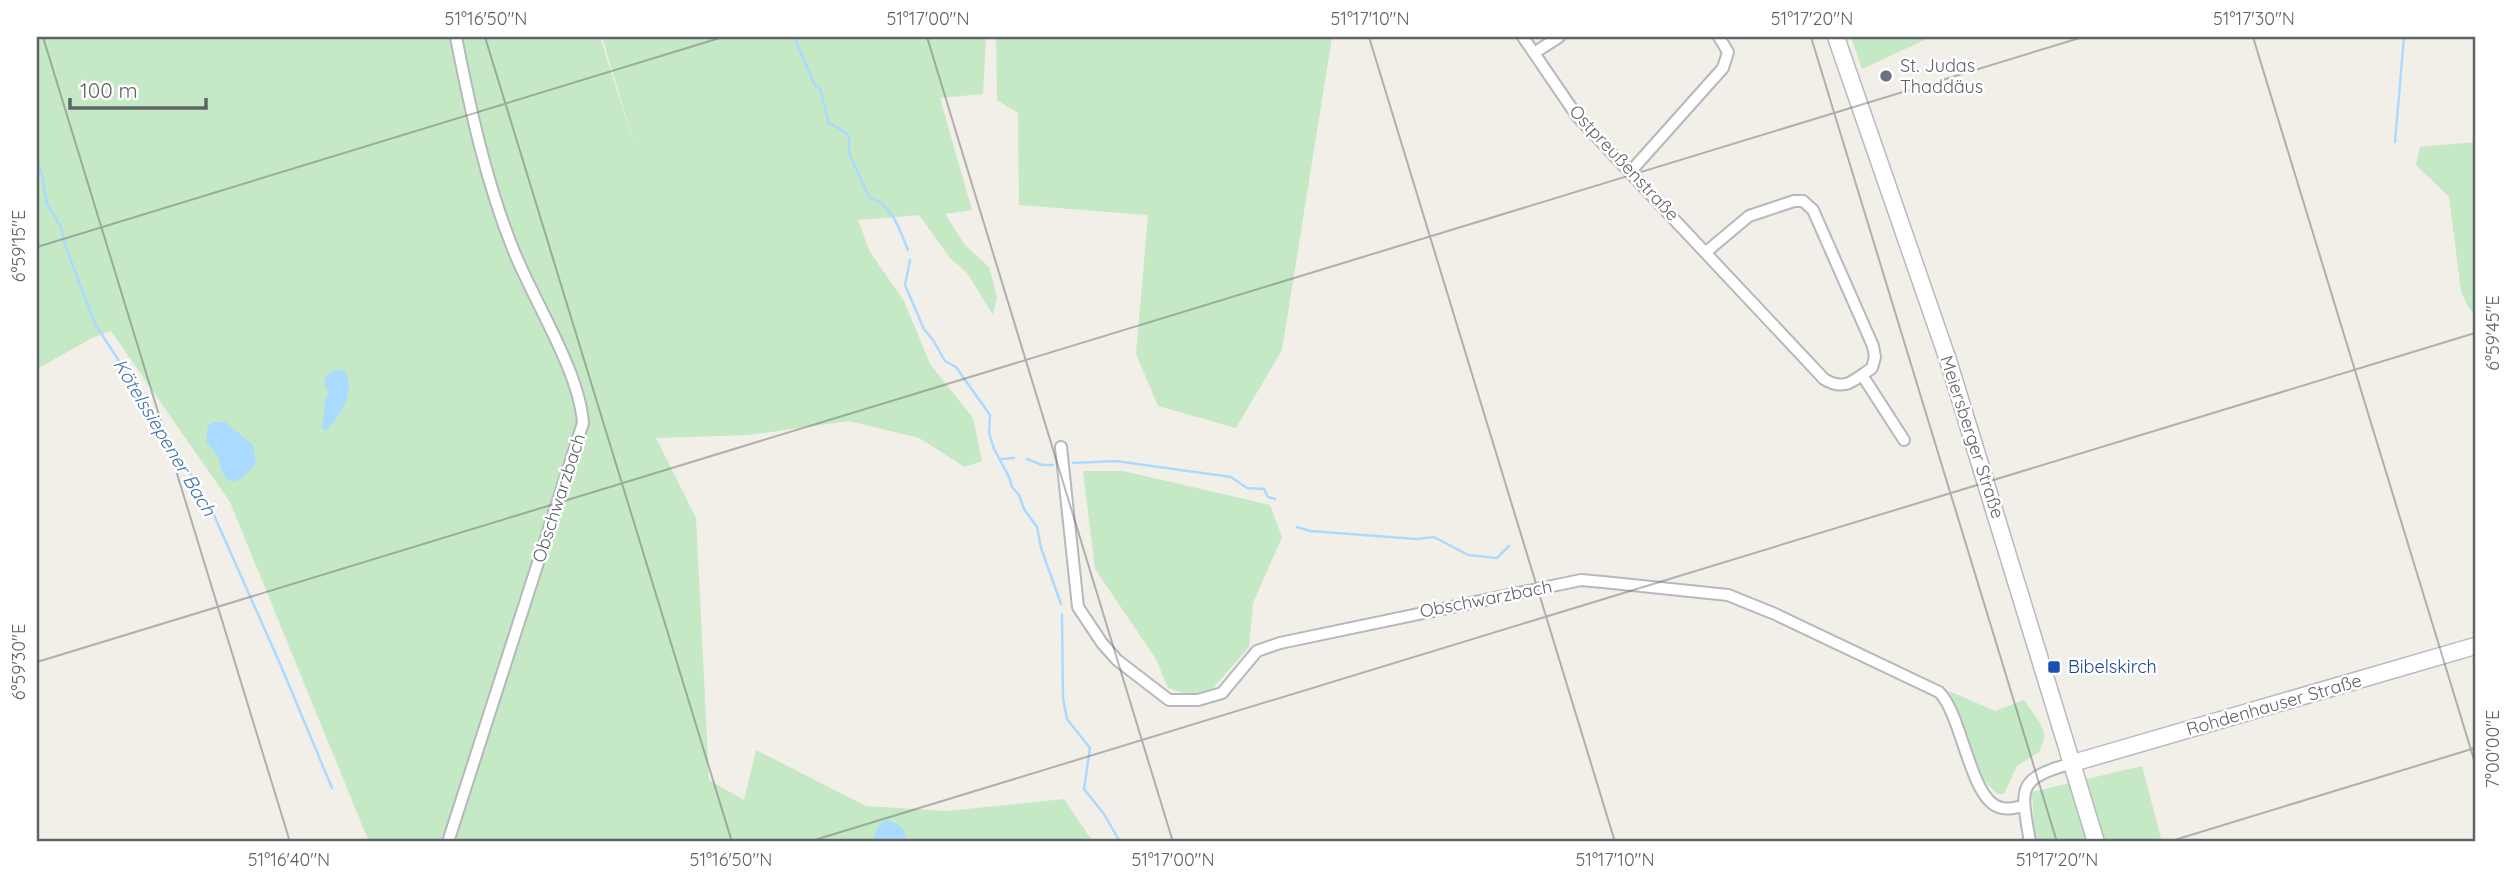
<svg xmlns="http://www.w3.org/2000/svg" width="2512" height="879" viewBox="0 0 2512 879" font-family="Quicksand,sans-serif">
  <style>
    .green { fill: #c5e8c5 }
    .water { fill: #aadaff }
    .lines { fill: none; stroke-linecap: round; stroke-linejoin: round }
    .stream { stroke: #aadaff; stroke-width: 2.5 }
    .minor-casing { stroke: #b5b8bc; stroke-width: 14 }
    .secondary-casing { stroke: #b6babf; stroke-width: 19 }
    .minor { stroke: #fff; stroke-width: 10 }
    .secondary { stroke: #fff; stroke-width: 16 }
    .ticks { fill: none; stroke: #5f6368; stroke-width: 2; stroke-opacity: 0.45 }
    .worship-dot { fill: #6b7280; stroke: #fff; stroke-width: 2.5 }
    .transit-dot { fill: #1a4fb4; stroke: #fff; stroke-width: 2.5 }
    .labels { text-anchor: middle; stroke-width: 5; stroke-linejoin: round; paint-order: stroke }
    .worship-label { font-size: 18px; fill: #5b616d; stroke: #fff; text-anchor: start }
    .street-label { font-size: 18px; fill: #5f6368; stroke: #fff }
    .transit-label { font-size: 18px; fill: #164399; stroke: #fff; text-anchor: start }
    .water-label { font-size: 19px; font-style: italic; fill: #4174aa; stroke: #fff }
    .neatline { fill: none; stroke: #5f6368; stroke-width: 2.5 }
    .ticks-label { font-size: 18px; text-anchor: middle; fill: #5f6368 }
  </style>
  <rect width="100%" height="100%" fill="#f1efe8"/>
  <g class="green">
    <polygon points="37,37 600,37 637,153 602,37 986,37 983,94 940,98 972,210 945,214 965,245 989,267 997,297 993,315 967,273 950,258 919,215 858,220 870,252 904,301 930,364 973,418 982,461 965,467 919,438 849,421 749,435 656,438 696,518 709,780 744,800 756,750 866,806 947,811 1064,799 1093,842 369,842 230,502 111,331 92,338 37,369"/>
    <polygon points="996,37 1332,37 1282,350 1236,428 1158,406 1136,354 1148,215 1019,205 1018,113 997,100"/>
    <polygon points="1851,37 1931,37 1862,69"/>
    <polygon points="2475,142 2475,315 2468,307 2461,291 2449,197 2416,165 2420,147"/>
    <polygon points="1083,471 1123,471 1270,505 1282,537 1253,603 1249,647 1213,688 1189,695 1168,688 1156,659 1095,569"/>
    <polygon points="1949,691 1995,711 2024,700 2040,723 2045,736 2039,752 2017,766 2004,794 1997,794 1981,777"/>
    <polygon points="2142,766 2162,842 2035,842 2032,792"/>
  </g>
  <g class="water">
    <path d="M 338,369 L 346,372 C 355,394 340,416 326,431 L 321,427 C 326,415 322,404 328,393 L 324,380 L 331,372 Z"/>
    <path d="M 213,422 L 225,422 L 253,445 L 256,462 C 249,473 231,494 222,471 C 220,466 220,460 217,455 C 214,450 209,446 206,441 L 208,425 Z"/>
    <path d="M 886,820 C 898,823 907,829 906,842 L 873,842 L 877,828 Z"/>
  </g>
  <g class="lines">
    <g class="stream">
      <path d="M 794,37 L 815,85 L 820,89 L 829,123 L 845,132 L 849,137 L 849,153 L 869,197 C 893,205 899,229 908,250"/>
      <polyline points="2395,142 2404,37"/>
      <polyline points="37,162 42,174 47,204 61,227 65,245 95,324 153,413 209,504 281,666 332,788"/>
      <polyline points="910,260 905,285 924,329 933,340 945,361 956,367 990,415 989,433 994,449 1009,477 1012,487 1019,495 1024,509 1037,527 1041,548 1061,604"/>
      <polyline points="1000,459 1014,458"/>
      <polyline points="1027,459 1042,465 1053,465"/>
      <polyline points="1073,463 1116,461 1231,477 1247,488 1264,489 1268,497 1275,499"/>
      <polyline points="1297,527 1310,531 1416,539 1434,537 1468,555 1497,558 1509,546"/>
      <polyline points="1062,614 1063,698 1067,719 1090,748 1084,789 1104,814 1120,842"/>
    </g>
    <g class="minor-casing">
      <g id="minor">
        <path d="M 1523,37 L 1577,116 L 1824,379 C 1845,392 1854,380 1872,368 L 1875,357 L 1873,346 L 1813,210 L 1803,201 L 1794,201 L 1749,216 L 1706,252"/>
        <polyline points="1534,53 1559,37"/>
        <polyline points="1631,171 1723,68 1728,52 1719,37"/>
        <polyline points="1862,375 1904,440"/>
        <path d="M 1061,447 L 1078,607 L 1102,643 L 1117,660 L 1169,700 L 1198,700 L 1222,693 L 1257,651 L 1280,643 L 1581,580 L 1603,582 L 1728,595 L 1775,614 L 1939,692 C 1963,715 1970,803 2002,808 C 2009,810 2017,807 2024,806"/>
        <path d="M 448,842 L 583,423 C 579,370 533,300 513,249 C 486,182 470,108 456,37"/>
        <path d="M 2030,842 C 2021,788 2015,779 2073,763"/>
      </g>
    </g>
    <g class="secondary-casing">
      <g id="secondary">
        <polyline points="1836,37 1948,360 2096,842"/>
        <polyline points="2073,763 2475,646"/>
      </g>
    </g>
    <use href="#minor" class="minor"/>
    <use href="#secondary" class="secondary"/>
  </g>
  <path class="ticks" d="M 43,37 L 290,842M 485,37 L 732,842M 927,37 L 1173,842M 1369,37 L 1615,842M 1811,37 L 2057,842M 2253,37 L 2475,763M 37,247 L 723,37M 37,662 L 2083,37M 808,842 L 2475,333M 2168,842 L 2475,748"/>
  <circle class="worship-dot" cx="1886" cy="76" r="7"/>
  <rect class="transit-dot" x="2047" y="660" width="14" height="14" rx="3.5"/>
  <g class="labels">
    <g class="worship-label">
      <text x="1900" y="72">St. Judas<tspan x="1900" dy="21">Thaddäus</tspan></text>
    </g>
    <g class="street-label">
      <text transform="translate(1624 163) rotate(47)" y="6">Ostpreußenstraße</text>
      <text transform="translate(1972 437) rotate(72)" y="6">Meiersberger Straße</text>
      <text transform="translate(559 498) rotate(-72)" y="6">Obschwarzbach</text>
      <text transform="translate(1486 599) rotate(-11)" y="6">Obschwarzbach</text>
      <text transform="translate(2274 705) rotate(-16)" y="6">Rohdenhauser Straße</text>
    </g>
    <g class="transit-label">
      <text x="2068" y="673">Bibelskirch</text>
    </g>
    <g class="water-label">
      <text transform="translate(165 437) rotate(59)" y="7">Kötelssiepener Bach</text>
    </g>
  </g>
  <rect width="2512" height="879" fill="none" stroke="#ffffff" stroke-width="77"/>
  <path d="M70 98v10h136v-10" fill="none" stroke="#5f6368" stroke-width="3.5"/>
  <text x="80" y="98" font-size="21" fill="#5f6368" stroke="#ffffff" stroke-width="5" paint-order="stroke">100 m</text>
  <rect x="38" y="38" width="2436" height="802" class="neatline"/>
  <g class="ticks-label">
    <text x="486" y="25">51°16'50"N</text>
    <text x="928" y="25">51°17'00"N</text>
    <text x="1370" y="25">51°17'10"N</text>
    <text x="1812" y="25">51°17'20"N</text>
    <text x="2254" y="25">51°17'30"N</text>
    <text transform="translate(19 246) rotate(-90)" y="6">6°59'15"E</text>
    <text transform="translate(2493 333) rotate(-90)" y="6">6°59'45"E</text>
    <text transform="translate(19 662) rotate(-90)" y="6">6°59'30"E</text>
    <text transform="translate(2493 749) rotate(-90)" y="6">7°00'00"E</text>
    <text x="289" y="866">51°16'40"N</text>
    <text x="731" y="866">51°16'50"N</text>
    <text x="1173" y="866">51°17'00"N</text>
    <text x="1615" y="866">51°17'10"N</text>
    <text x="2057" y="866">51°17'20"N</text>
  </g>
</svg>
